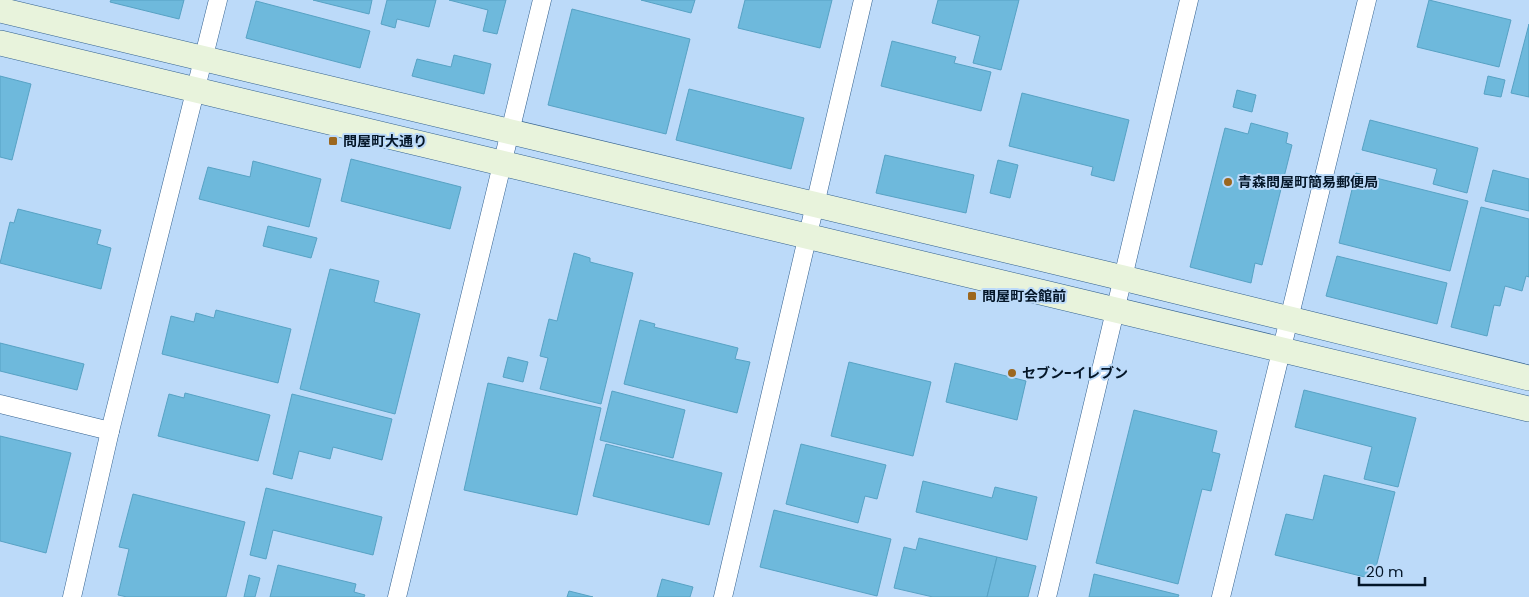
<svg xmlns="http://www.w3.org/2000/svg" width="1529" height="597" viewBox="0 0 1529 597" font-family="Poppins,'Noto Sans JP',sans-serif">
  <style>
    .building { fill: #6eb9dc; stroke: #57a2c4 }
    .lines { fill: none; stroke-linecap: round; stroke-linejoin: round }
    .street-casing { stroke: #32608e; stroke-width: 19 }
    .secondary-casing { stroke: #32608e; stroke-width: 26 }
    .street { stroke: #fff; stroke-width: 18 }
    .secondary { stroke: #e8f3dc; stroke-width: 25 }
    .poi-dot { fill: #9c671f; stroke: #bcdaf9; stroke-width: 2 }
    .labels { text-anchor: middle; stroke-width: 4; stroke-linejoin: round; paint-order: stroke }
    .poi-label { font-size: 14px; font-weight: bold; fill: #041628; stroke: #bcdaf9; text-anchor: start }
  </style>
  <rect width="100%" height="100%" fill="#bcdaf9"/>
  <g class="building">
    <polygon points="111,0 184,0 179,19 110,2"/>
    <polygon points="313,0 372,0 369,14"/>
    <polygon points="387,0 436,0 429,27 397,19 395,28 381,24"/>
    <polygon points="449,0 506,0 497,34 483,31 488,10"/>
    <polygon points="641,0 695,0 691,13"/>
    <polygon points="745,0 832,0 820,48 738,28"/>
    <polygon points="938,0 1019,0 1001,70 973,63 980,36 932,23"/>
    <polygon points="1429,0 1511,20 1499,67 1417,47"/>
    <polygon points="256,1 370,31 360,68 246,38"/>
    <polygon points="572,9 690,39 666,134 548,105"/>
    <polygon points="1529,24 1529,97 1511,93"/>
    <polygon points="892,41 956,57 954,63 991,72 981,111 881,86"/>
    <polygon points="454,55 491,64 484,94 412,76 417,59 451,67"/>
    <polygon points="0,76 31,84 12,160 0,157"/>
    <polygon points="1488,76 1505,80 1501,97 1484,94"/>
    <polygon points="689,89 804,118 791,169 676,140"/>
    <polygon points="1237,90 1256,95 1252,112 1233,107"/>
    <polygon points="1022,93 1129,120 1114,181 1091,175 1093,167 1009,146"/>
    <polygon points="1370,120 1478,148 1467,193 1433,184 1437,169 1362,150"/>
    <polygon points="1251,123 1288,133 1286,143 1292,145 1262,265 1255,263 1251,283 1190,267 1225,128 1248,134"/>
    <polygon points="885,155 974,175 966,213 876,193"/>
    <polygon points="351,159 461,187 450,229 341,201"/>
    <polygon points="998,160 1018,165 1010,198 990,193"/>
    <polygon points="253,161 321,179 309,227 199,199 208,167 250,177"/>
    <polygon points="1493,170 1529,179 1529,211 1485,201"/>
    <polygon points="1356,173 1468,201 1450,271 1339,243"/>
    <polygon points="1481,207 1529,219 1529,277 1526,276 1522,291 1505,286 1500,306 1494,305 1487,336 1451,327"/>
    <polygon points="18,209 101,230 97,244 111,248 101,289 0,263 10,222 14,223"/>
    <polygon points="268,226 317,238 311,258 263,246"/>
    <polygon points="574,253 590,258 590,262 633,273 601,404 540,389 548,358 540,356 549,319 557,321"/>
    <polygon points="1337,256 1447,283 1437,324 1326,296"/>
    <polygon points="330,269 379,281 374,302 420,314 395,414 300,389"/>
    <polygon points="216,310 291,329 278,383 162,354 171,316 194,322 196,313 214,318"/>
    <polygon points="640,320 655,324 654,327 738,348 735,359 750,362 737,413 624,384"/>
    <polygon points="0,343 84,364 77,390 0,371"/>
    <polygon points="508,357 528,362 523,382 503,377"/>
    <polygon points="849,362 931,382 913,456 831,436"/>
    <polygon points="955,363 1026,381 1017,420 946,402"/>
    <polygon points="488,383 601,408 577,515 464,490"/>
    <polygon points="1304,390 1416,418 1398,487 1364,479 1372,447 1295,427"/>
    <polygon points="612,391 685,410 673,458 600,440"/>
    <polygon points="185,393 270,415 258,461 158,436 169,394 184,398"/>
    <polygon points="292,394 392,419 382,460 333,447 330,459 299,451 292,479 273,474"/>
    <polygon points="1134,410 1217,431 1212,452 1220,454 1211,491 1202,489 1178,584 1096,563"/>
    <polygon points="0,436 71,453 46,553 0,541"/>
    <polygon points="606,444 722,473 709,525 593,496"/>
    <polygon points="801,444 886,465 877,499 865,496 858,523 786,504"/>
    <polygon points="1324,475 1395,492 1373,579 1275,555 1286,514 1313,520"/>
    <polygon points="923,481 992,498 995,487 1037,497 1027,540 916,512"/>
    <polygon points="266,488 382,517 373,555 273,530 266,559 250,555"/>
    <polygon points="133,494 245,522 226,597 127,597 118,595 129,549 119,547"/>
    <polygon points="774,510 891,539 877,596 760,567"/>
    <polygon points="919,538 997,557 987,597 933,597 894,588 904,547 916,550"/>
    <polygon points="997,557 1036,566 1028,597 987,597"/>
    <polygon points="278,565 356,584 354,592 365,595 364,597 270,597"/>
    <polygon points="1094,574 1179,595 1178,597 1089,597"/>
    <polygon points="249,575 260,578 255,597 244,597"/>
    <polygon points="662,579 693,587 690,597 657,597"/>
    <polygon points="569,591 593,597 567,597"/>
  </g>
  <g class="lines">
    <g class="street-casing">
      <g id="street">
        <polyline points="0,404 110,431"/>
        <polyline points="72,597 110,431 218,0"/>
        <polyline points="397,597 542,0"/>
        <polyline points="723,597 863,0"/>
        <polyline points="1047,597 1189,0"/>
        <polyline points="1221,597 1367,0"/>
      </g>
    </g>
    <g class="secondary-casing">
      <g id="secondary">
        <polyline points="0,10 1123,278 1529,378"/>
        <polyline points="0,43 1529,409"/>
      </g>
    </g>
    <use href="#street" class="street"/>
    <use href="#secondary" class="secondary"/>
  </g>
  <g class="poi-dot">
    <rect x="328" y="136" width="10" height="10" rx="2.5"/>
    <circle cx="1228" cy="182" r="5"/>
    <rect x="967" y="291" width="10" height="10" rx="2.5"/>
    <circle cx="1012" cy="373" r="5"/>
  </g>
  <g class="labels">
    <g class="poi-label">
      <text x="343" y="146">問屋町大通り</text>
      <text x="1238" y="187">青森問屋町簡易郵便局</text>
      <text x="982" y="301">問屋町会館前</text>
      <text x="1022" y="378">セブン-イレブン</text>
    </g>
  </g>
  <path d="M1359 577v8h66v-8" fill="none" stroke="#041628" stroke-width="2.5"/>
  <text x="1366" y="577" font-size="15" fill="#041628" stroke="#bcdaf9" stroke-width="4" paint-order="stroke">20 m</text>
</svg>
